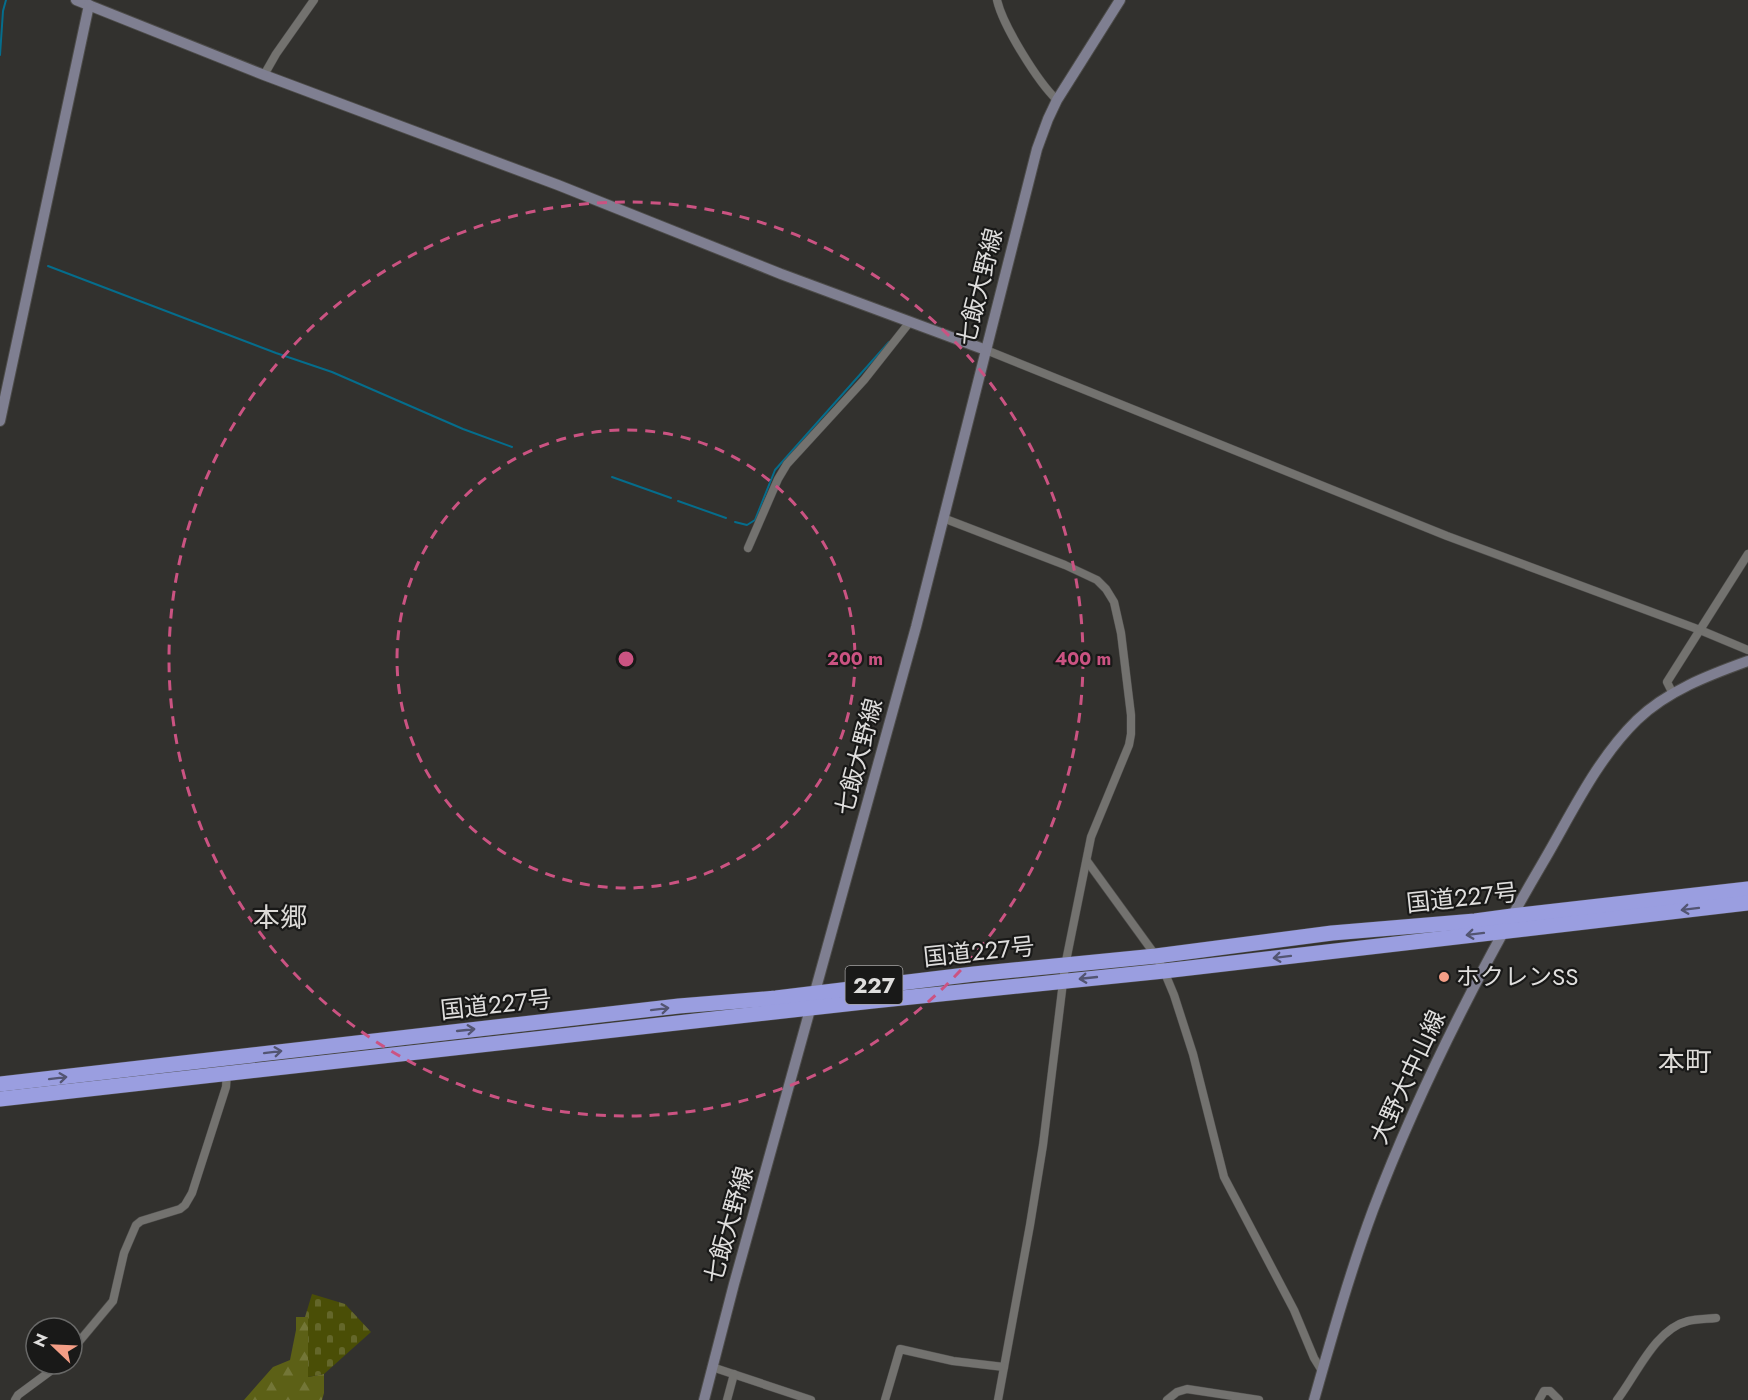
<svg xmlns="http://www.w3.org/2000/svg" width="1748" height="1400" viewBox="0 0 1748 1400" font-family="Jost,'Noto Sans JP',sans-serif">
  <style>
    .forest { fill: url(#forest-firs) }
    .cemetery { fill: url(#cemetery-stones) }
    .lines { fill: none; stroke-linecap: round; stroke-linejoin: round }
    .stream { stroke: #056d8c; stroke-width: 2 }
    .street-casing { stroke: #4d4c4a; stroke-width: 9 }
    .secondary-casing { stroke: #4d4c4a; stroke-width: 12 }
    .highway-casing { stroke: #4d4c4a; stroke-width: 16 }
    .street { stroke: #73726f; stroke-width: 8 }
    .secondary { stroke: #7f7f91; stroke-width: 10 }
    .highway { stroke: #9a9ee0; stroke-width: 15 }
    .oneway { stroke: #535572 }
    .ring { fill: none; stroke: #cb5382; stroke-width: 3; stroke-dasharray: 10 8 }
    .poi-dot { fill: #f49e86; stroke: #191918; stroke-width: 2 }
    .labels { text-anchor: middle; stroke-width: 4.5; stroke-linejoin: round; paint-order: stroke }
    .shield { fill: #191918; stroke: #a4a3a2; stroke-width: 1.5 }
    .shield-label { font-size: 22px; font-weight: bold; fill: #dfdedd }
    .street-label { font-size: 24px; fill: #dfdedd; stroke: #191918 }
    .poi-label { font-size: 24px; fill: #dfdedd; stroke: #191918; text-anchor: start }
    .quarter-label { font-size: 27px; fill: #dddbd8; stroke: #191918 }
    .centre { fill: #cb5382; stroke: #191918; stroke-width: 3 }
    .ring-label { font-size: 18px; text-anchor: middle; font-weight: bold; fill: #cb5382; stroke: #191918; stroke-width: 4.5; stroke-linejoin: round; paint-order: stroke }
  </style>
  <defs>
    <pattern id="forest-firs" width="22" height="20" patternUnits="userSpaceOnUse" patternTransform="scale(1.5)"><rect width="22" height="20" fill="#5c6016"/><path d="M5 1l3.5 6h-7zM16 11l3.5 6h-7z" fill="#737637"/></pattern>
    <pattern id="cemetery-stones" width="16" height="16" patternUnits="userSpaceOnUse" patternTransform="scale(1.5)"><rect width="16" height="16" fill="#4a4e06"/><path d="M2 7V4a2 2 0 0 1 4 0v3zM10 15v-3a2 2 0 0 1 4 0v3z" fill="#64672a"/></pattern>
  </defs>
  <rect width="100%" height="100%" fill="#32312e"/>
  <polygon class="forest" points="296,1317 308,1317 308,1377 324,1374 324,1393 322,1400 244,1400 273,1367 290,1360 296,1330"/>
  <polygon class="cemetery" points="312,1294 345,1304 371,1332 324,1374 308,1377 308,1317 305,1317"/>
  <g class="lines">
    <g class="stream">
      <polyline points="0,55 3,11 6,0"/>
      <polyline points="48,266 276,353 332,372 463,429 512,447"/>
      <polyline points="612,477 671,498"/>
      <polyline points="678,501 726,518"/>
      <polyline points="735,522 747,525 755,520 775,470 889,342"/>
    </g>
    <g class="street-casing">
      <g id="street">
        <path d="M 997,0 C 1003,26 1038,82 1057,100"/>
        <polyline points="264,75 276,54 314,0"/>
        <polyline points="986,350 1447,536 1700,630 1748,650"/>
        <polyline points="943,518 1065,565 1097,580 1106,589 1114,602 1121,633 1131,715 1131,734 1129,745 1091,837 1065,966 1043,1145 1030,1225 998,1400"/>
        <polyline points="748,548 778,479 787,464 864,380 909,323"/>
        <polyline points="1673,694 1667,682 1748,554"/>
        <polyline points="1087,861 1156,956 1164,971 1174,995 1193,1054 1224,1177 1294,1310 1314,1358 1322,1371"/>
        <polyline points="72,1350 113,1301 124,1253 136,1225 141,1221 180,1209 185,1205 192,1193 226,1087 227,1072"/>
        <polyline points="712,1367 811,1400"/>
        <polyline points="15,1400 18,1395 60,1364"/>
        <polyline points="727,1400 734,1374"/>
        <polyline points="885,1400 900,1349 953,1361 1004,1367"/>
        <polyline points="1167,1400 1177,1392 1187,1389 1259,1400"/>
        <polyline points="1539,1400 1544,1391 1550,1391 1559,1400"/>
        <path d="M 1617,1400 C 1636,1376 1655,1329 1688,1321 C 1696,1319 1707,1319 1716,1318"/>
      </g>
    </g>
    <g class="secondary-casing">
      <g id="secondary">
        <polyline points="76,0 264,75 558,185 781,274 986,350"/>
        <polyline points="0,421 89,5"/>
        <polyline points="704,1400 734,1284 916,627 1037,149 1048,119 1057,100 1120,0"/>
        <path d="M 1314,1400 C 1332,1336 1350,1272 1373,1210 C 1419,1089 1477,975 1542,864 C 1571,815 1596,760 1637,720 C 1667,691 1709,675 1748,661"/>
      </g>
    </g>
    <g class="highway-casing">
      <g id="highway">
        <polyline points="0,1084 679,1006 776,998 974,974 1156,956 1332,933 1475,921 1512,916 1748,889"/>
        <polyline points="0,1099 873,1001 1164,971 1748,903"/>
      </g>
    </g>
    <use href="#street" class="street"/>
    <use href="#secondary" class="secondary"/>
    <use href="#highway" class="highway"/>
  </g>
  <defs><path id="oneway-shaft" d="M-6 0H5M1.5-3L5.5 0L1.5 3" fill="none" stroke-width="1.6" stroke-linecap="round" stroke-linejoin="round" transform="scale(1.5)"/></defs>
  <g class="oneway">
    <use href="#oneway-shaft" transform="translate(1690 909) rotate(173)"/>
    <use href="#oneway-shaft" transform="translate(1475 934) rotate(173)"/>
    <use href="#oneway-shaft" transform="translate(1282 957) rotate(173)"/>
    <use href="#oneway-shaft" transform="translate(1088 978) rotate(174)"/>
    <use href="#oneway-shaft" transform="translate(660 1009) rotate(-7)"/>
    <use href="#oneway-shaft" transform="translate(466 1030) rotate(-6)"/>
    <use href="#oneway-shaft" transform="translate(273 1052) rotate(-7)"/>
    <use href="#oneway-shaft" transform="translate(58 1078) rotate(-7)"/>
  </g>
  <g class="ring">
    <circle cx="626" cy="659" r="229"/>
    <circle cx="626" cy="659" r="457"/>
  </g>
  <circle class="poi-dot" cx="1444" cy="977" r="6"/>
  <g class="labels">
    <rect class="shield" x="845.5" y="966" width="57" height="38" rx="4.5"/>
    <g class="shield-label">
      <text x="874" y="993">227</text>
    </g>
    <g class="street-label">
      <text transform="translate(980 287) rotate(-76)" y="8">七飯大野線</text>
      <text transform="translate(859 757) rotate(-75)" y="8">七飯大野線</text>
      <text transform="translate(1462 898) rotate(-6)" y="8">国道227号</text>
      <text transform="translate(979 952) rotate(-6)" y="8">国道227号</text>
      <text transform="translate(496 1005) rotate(-6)" y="8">国道227号</text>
      <text transform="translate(1408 1077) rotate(-65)" y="8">大野大中山線</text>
      <text transform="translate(729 1225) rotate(-74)" y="8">七飯大野線</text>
    </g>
    <g class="poi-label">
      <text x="1456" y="985">ホクレンSS</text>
    </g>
    <g class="quarter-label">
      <text x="280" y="927">本郷</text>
      <text x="1685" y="1071">本町</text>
    </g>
  </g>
  <circle cx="626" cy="659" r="9" class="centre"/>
  <g class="ring-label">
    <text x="855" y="665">200 m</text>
    <text x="1083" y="665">400 m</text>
  </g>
  <g transform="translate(54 1346) rotate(293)"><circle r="28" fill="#191918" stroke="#686867" stroke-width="1.5"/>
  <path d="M0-4.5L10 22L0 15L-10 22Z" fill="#f49e86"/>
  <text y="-9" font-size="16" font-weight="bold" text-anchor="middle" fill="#dfdedd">N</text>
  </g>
</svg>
